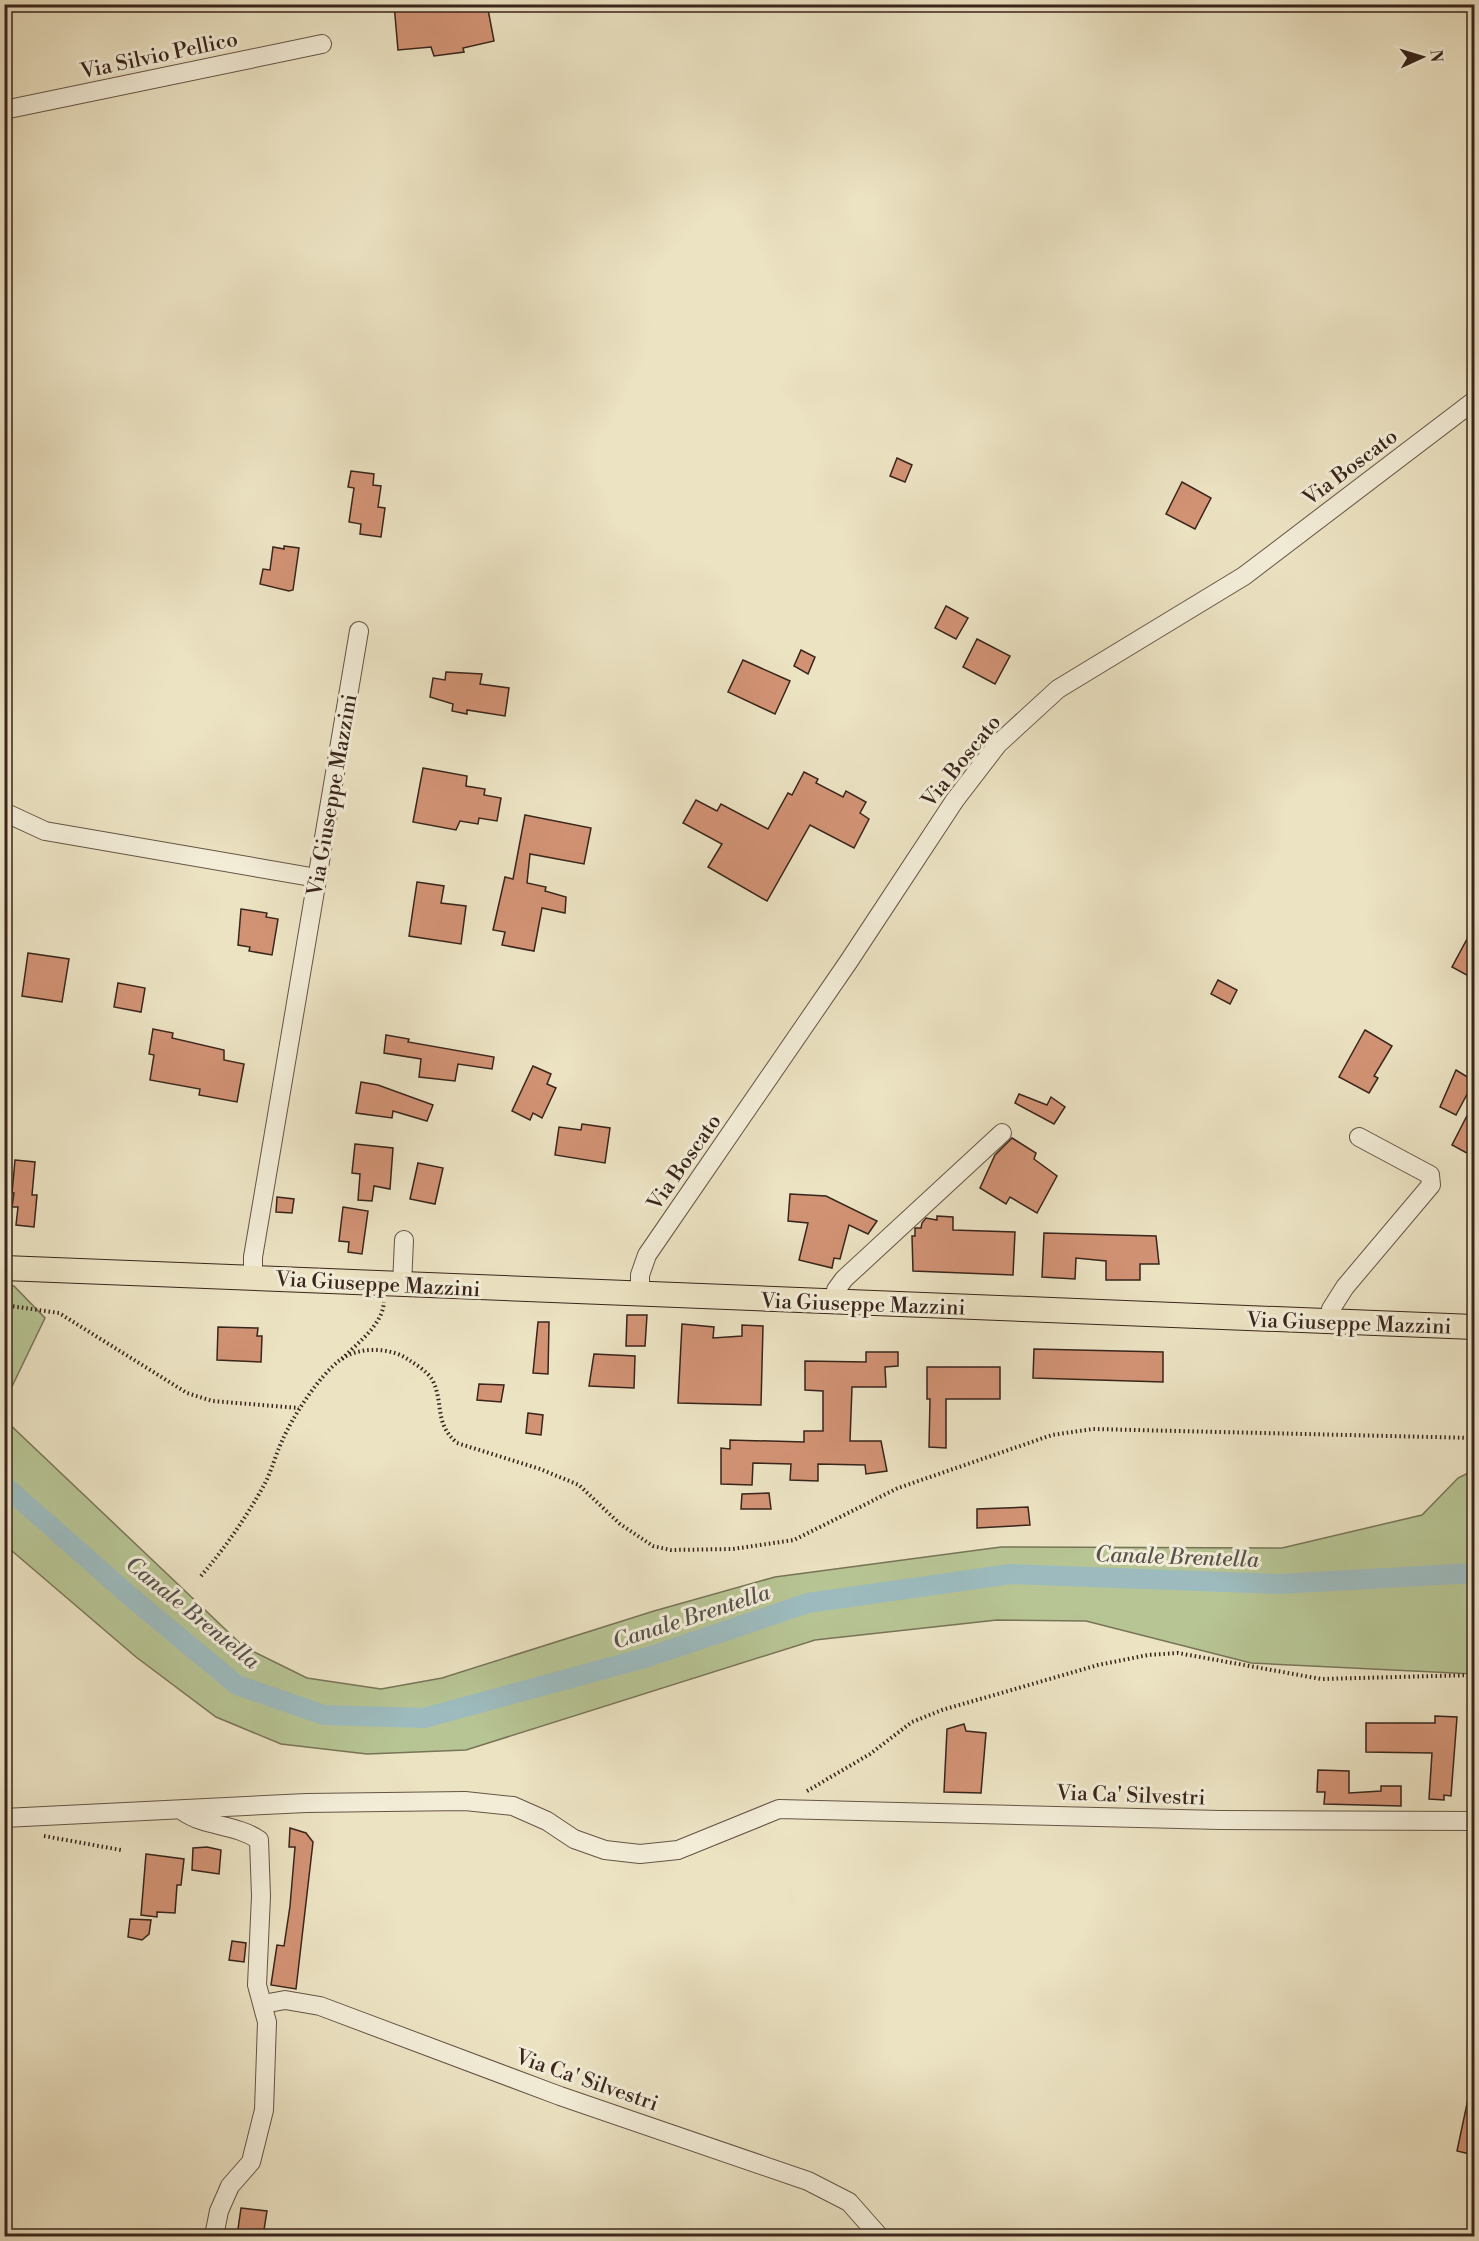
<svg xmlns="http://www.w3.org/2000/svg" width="1479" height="2241" viewBox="0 0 1479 2241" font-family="'Libre Bodoni',serif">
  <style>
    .green { fill: #b7c494; stroke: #787458; stroke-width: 1.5 }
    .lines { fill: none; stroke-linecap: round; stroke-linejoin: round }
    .canal { stroke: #9dbbbe; stroke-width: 20 }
    .building { fill: #d29375; stroke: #39251c; stroke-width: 1.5 }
    .minor-casing { stroke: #665446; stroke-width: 20 }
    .major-casing { stroke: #39251c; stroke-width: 26 }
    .path { stroke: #39251c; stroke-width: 4; stroke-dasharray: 1.5 3; stroke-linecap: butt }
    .minor { stroke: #f3edd8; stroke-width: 18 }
    .major { stroke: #ece3c3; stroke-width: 24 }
    .labels { text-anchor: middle; stroke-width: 6; stroke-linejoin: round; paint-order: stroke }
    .street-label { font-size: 21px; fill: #39251c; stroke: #f3edd8 }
    .water-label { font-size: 22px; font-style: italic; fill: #57524d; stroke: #f3edd8 }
  </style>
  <rect width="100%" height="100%" fill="#ece3c3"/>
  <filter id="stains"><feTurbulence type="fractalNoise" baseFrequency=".00333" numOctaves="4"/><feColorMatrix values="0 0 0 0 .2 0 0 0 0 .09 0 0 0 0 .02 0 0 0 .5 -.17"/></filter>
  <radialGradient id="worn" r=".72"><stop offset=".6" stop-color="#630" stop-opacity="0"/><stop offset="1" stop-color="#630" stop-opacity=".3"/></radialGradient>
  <g class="green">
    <polygon points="5,1286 14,1286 45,1318 5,1401"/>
    <polygon points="4,1419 244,1647 307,1678 381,1689 442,1678 654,1611 775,1577 1001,1547 1282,1548 1422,1515 1458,1478 1474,1470 1474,1674 1251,1663 1086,1621 997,1620 815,1640 466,1750 367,1754 281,1744 216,1717 136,1657 5,1545"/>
  </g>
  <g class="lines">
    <polyline class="canal" points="4,1485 132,1598 237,1685 324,1715 424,1718 648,1657 808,1603 1011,1574 1279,1584 1474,1573"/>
  </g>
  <g class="building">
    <polygon points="394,4 487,4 494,41 463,48 464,52 434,56 431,47 398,50"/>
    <polygon points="897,458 912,465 905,482 890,476"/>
    <polygon points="351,471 374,474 373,485 381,486 378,507 385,508 381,537 360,534 361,524 349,522 354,488 348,487"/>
    <polygon points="1182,482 1211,498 1195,529 1166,514"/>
    <polygon points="284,546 299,548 293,590 289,591 260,584 263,569 270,570 273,547 284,549"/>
    <polygon points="946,606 968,618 956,639 935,628"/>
    <polygon points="977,639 1010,656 995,684 963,667"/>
    <polygon points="801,650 815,657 808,674 794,666"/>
    <polygon points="743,660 790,681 775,714 728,692"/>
    <polygon points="446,672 482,674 480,684 509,688 505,716 467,710 467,714 452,711 453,704 430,697 433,678 445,680"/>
    <polygon points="423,768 467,776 466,786 485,789 484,795 501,798 497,821 479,818 478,824 460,821 456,830 413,822"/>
    <polygon points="804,772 818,779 816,783 843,797 846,791 866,802 860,813 869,819 854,848 810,825 767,901 708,867 722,844 683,823 696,800 717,811 721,804 768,829 788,793 792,795"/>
    <polygon points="525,815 591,828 584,864 530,854 527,883 546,887 545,891 566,897 565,913 542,908 534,951 502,945 505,932 493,930 505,877 513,879"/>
    <polygon points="417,882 444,886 441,903 466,906 461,944 409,936"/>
    <polygon points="241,909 267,913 266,917 278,919 272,955 249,951 250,947 238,945"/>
    <polygon points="1474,926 1474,979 1452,967"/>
    <polygon points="28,953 69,959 62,1002 22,996"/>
    <polygon points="1218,980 1237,990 1230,1004 1211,994"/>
    <polygon points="118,983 145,988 141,1012 114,1007"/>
    <polygon points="153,1029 173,1033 172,1038 224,1050 224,1060 244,1064 237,1102 199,1095 200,1089 150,1080 154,1055 149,1054"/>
    <polygon points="1365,1030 1392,1046 1374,1076 1378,1078 1369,1093 1339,1077"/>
    <polygon points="386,1035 409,1039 408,1042 494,1057 492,1069 458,1064 455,1081 419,1077 421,1059 384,1053"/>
    <polygon points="533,1066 551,1074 547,1084 556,1088 542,1118 533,1113 530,1120 512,1111"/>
    <polygon points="1456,1070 1474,1081 1456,1115 1440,1107"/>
    <polygon points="361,1082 378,1085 433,1105 427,1121 393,1111 392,1118 356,1113"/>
    <polygon points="1019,1094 1047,1105 1051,1097 1065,1107 1054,1124 1015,1103"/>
    <polygon points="1474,1102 1474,1157 1452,1145"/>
    <polygon points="582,1124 610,1128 605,1163 555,1155 559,1127 581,1130"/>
    <polygon points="1012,1138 1036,1153 1034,1159 1057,1176 1037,1213 1010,1197 1006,1204 980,1188 995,1155"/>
    <polygon points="355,1144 393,1148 390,1189 374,1186 372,1201 358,1200 360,1174 352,1173"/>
    <polygon points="15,1160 35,1162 32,1195 37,1195 34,1227 16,1225 18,1207 12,1207 14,1193 12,1193"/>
    <polygon points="418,1163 443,1168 435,1204 410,1199"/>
    <polygon points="790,1194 826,1196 877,1221 868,1234 849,1225 840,1259 834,1258 832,1268 799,1260 808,1223 788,1221"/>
    <polygon points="277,1197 294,1199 292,1213 276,1212"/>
    <polygon points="343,1207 368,1211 362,1254 348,1252 349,1242 339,1241"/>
    <polygon points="937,1216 953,1217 953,1230 1015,1232 1013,1275 913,1271 912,1236 915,1236 915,1228 921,1228 922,1223 926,1218 937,1220"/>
    <polygon points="1044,1233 1156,1236 1159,1264 1140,1264 1140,1280 1106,1280 1106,1261 1076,1258 1075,1279 1042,1277"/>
    <polygon points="627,1315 647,1315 645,1346 626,1346"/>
    <polygon points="538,1322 549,1322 548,1374 533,1373"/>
    <polygon points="682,1324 714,1327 713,1338 742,1336 742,1325 763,1326 761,1405 678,1403"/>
    <polygon points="218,1327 258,1328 257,1336 262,1336 261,1362 217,1360"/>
    <polygon points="1034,1349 1163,1352 1163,1382 1033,1378"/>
    <polygon points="866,1352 898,1352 898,1366 885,1367 886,1387 852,1387 850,1441 881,1441 887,1471 866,1474 865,1465 818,1464 818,1481 790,1480 791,1464 753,1463 752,1485 721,1484 721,1448 730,1449 730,1440 804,1442 804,1431 823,1431 823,1391 805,1390 805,1361 866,1362"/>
    <polygon points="594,1354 635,1356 634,1388 589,1386"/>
    <polygon points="927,1367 1000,1367 1000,1399 946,1399 946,1448 929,1447 930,1399 927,1399"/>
    <polygon points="479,1384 504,1385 501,1402 477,1400"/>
    <polygon points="528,1413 543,1415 541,1435 526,1433"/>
    <polygon points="769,1493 771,1509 741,1509 742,1494"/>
    <polygon points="1028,1507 1030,1525 977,1528 977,1509"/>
    <polygon points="1435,1716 1457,1717 1451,1796 1444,1795 1444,1800 1429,1799 1432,1753 1366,1752 1366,1723 1435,1723"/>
    <polygon points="964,1724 966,1731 986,1733 981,1793 944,1792 947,1729"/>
    <polygon points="1318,1770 1349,1771 1349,1793 1381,1791 1381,1786 1401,1786 1401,1806 1324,1804 1325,1792 1317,1792"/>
    <polygon points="290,1828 306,1833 313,1842 296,1989 271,1985 277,1945 284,1946 290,1906 295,1847 289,1847"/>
    <polygon points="207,1847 221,1850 219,1874 192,1870 193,1848"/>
    <polygon points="146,1854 184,1859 181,1885 177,1885 175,1913 157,1912 157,1917 141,1915"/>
    <polygon points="130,1919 151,1920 149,1934 142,1940 128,1937"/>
    <polygon points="232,1941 246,1943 244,1962 229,1960"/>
    <polygon points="1468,2099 1474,2100 1474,2155 1457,2151"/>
    <polygon points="241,2208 267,2211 263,2236 237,2236"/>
  </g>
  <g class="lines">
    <g class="minor-casing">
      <g id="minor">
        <polyline points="4,110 322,44"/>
        <polyline points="4,812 45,831 317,878"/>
        <polyline points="253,1278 253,1257 359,631"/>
        <polyline points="402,1285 404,1240"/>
        <polyline points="640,1295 640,1275 647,1255 849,961 955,800 998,744 1058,689 1244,576 1474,401"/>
        <polyline points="835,1303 836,1290 844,1279 1002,1133"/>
        <polyline points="1330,1322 1331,1309 1345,1287 1431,1185 1430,1175 1359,1137"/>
        <path d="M 184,1812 C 206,1827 236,1824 259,1840 L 261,1896 L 257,1985 L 267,2022 L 264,2110 L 251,2162 L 230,2186 L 219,2211 L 214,2236"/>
        <polyline points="4,1818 306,1803 465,1801 513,1806 547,1821 574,1839 605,1850 640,1854 678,1850 779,1809 1220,1820 1474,1821"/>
        <polyline points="263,2004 285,2000 320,2006 560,2096 808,2181 849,2202 879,2236"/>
      </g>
    </g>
    <g class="major-casing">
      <polyline id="major" points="4,1268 1474,1327"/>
    </g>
    <g class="path">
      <polyline points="4,1305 59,1313 187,1393 212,1401 299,1408"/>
      <path d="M 342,1359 C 358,1342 382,1326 384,1302"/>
      <path d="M 201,1576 C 225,1548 245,1519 263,1487 C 271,1473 275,1456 282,1441 C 293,1416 319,1376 340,1360 C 359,1346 391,1347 409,1360 C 417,1365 428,1372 433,1381 C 444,1405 434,1423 457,1443 L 540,1469 L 579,1485 L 620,1524 L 653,1546 L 671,1550 L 733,1549 L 794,1540 L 898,1488 L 1052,1435 L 1093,1429 L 1474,1438"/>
      <polyline points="807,1791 870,1754 912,1722 942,1710 1098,1665 1148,1655 1178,1653 1321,1679 1474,1675"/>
      <polyline points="44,1836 121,1850"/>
    </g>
    <use href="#minor" class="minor"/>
    <use href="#major" class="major"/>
  </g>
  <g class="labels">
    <g class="street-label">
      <text transform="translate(159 55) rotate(-12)" y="7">Via Silvio Pellico</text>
      <text transform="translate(1350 467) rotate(-37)" y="7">Via Boscato</text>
      <text transform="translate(961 761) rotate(-51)" y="7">Via Boscato</text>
      <text transform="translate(332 795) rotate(-80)" y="7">Via Giuseppe Mazzini</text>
      <text transform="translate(684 1162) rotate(-55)" y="7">Via Boscato</text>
      <text transform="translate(378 1284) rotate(3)" y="7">Via Giuseppe Mazzini</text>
      <text transform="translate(863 1304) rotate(2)" y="7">Via Giuseppe Mazzini</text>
      <text transform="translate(1349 1323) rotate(2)" y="7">Via Giuseppe Mazzini</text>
      <text transform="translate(1131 1795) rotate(2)" y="7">Via Ca' Silvestri</text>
      <text transform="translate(587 2080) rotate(19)" y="7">Via Ca' Silvestri</text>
    </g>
    <g class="water-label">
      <text transform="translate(1177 1556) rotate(2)" y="8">Canale Brentella</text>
      <text transform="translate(193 1612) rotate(39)" y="8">Canale Brentella</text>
      <text transform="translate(691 1616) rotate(-18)" y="8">Canale Brentella</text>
    </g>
  </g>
  <rect width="1479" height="2241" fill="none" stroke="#ece3c3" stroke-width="24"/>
  <rect x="6" y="6" width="1467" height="2229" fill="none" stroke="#39251c" stroke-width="3"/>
  <rect x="12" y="12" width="1455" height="2217" fill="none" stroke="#39251c" stroke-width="1.5"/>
  <g transform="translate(1422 57) rotate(86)" stroke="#f3edd8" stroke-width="4.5" paint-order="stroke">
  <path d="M0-4.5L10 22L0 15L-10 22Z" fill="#39251c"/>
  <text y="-9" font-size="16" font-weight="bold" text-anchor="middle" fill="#39251c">N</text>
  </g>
  <rect width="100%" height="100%" filter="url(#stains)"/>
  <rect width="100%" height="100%" fill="url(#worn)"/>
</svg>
